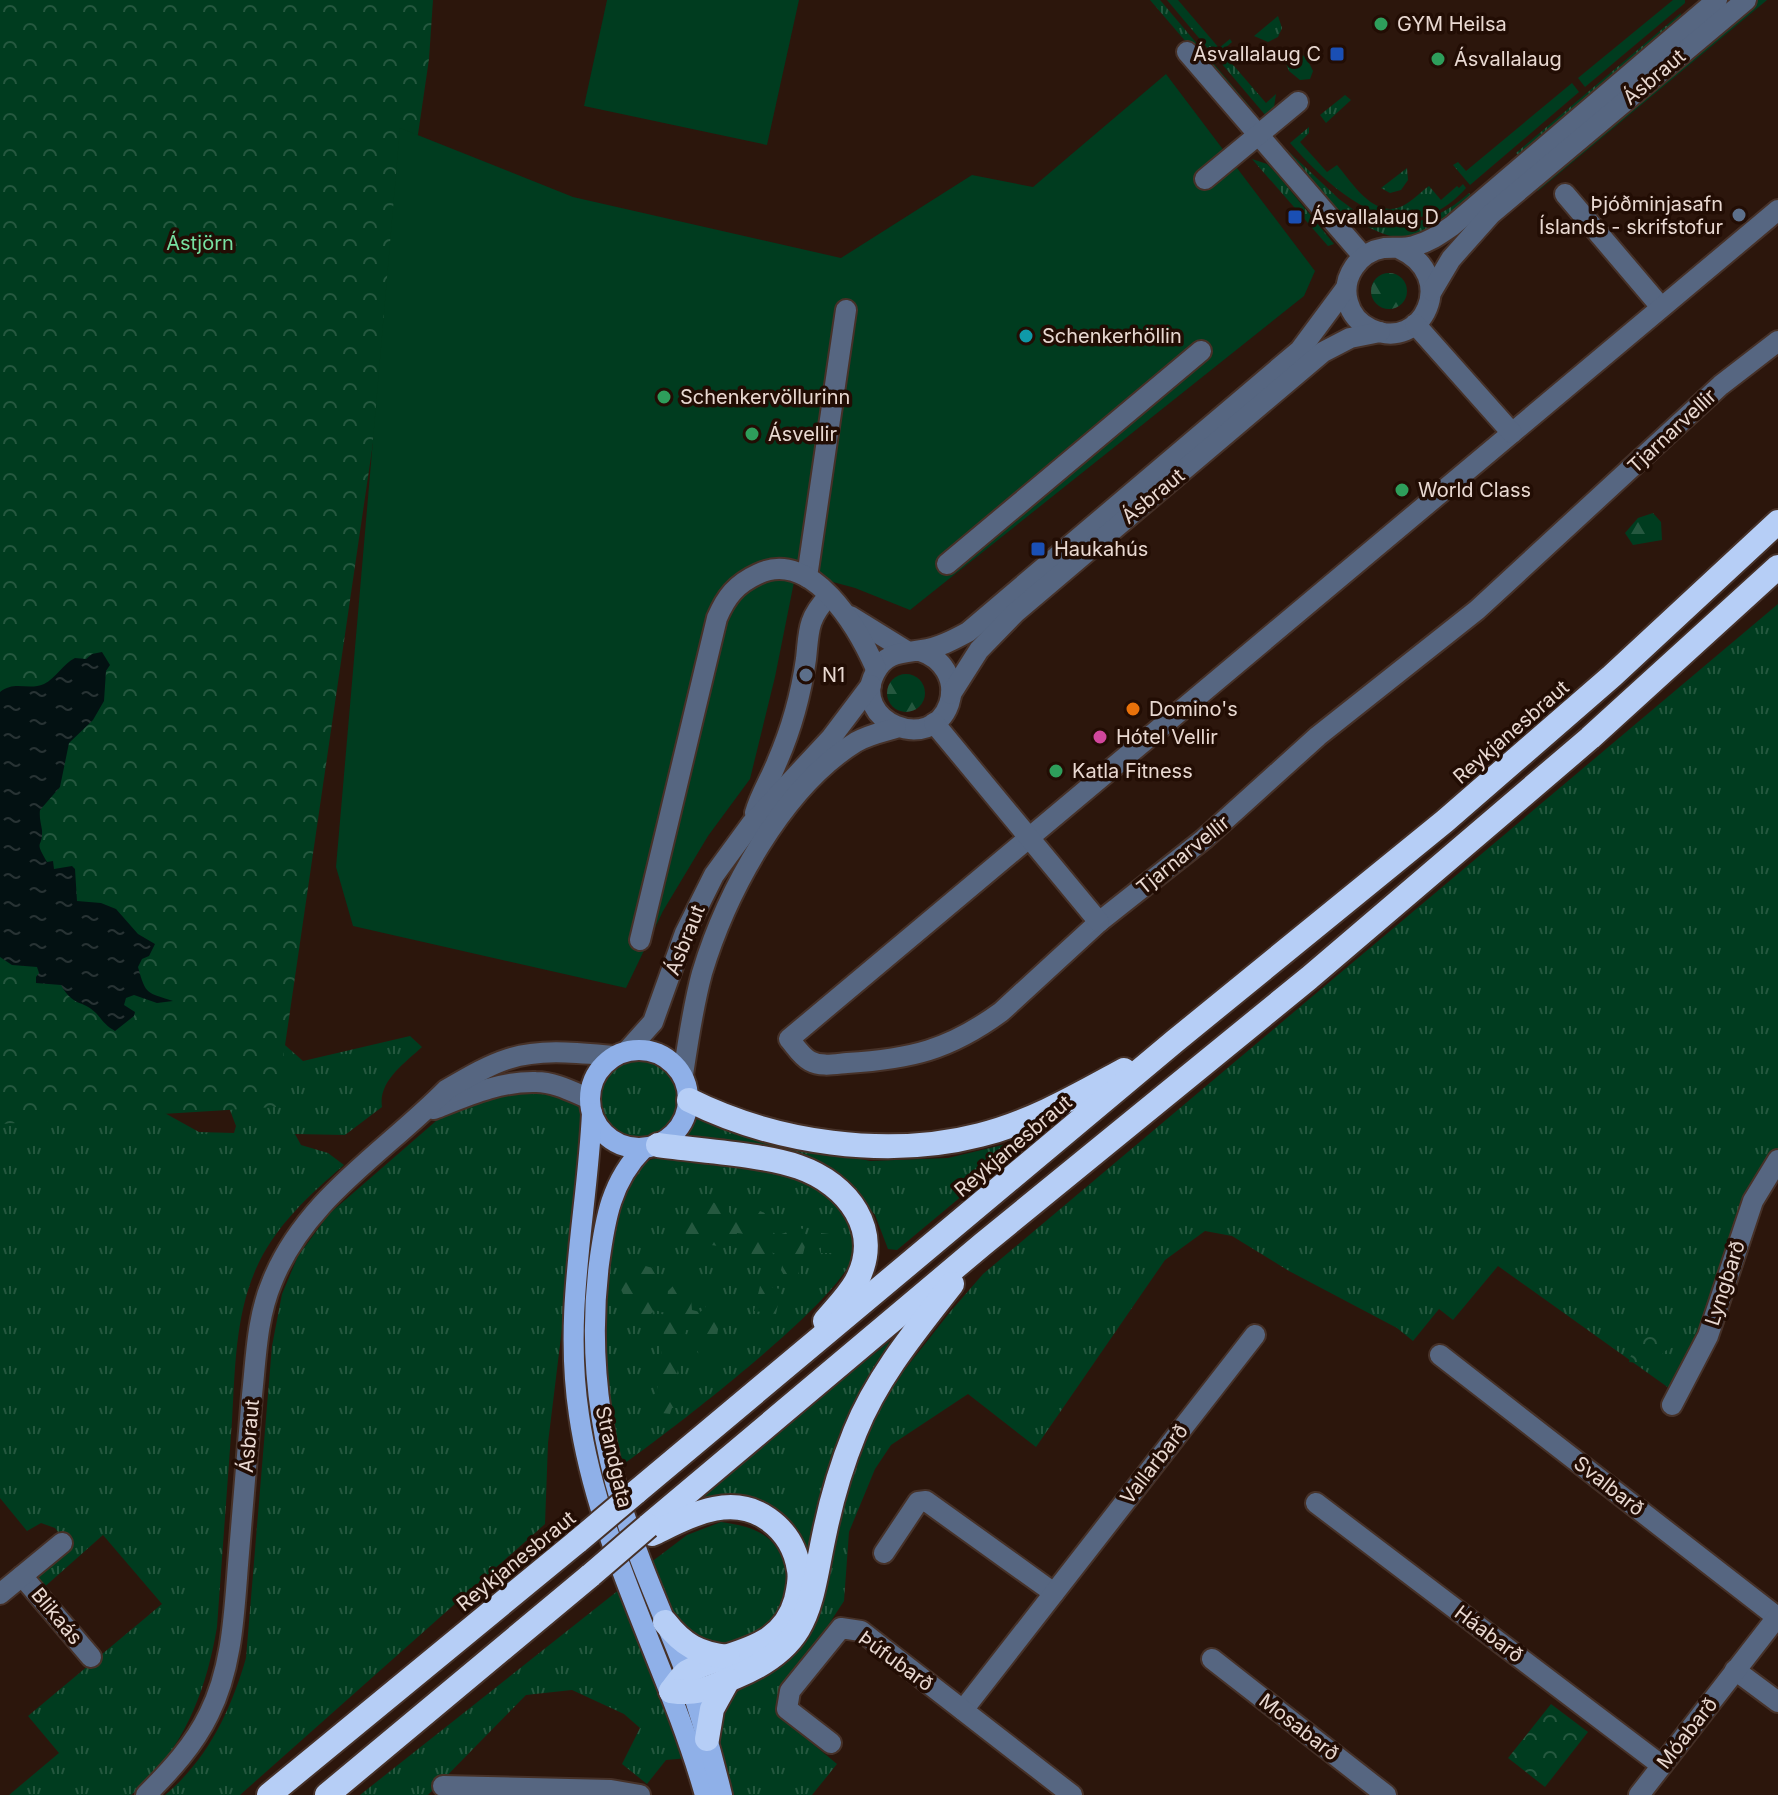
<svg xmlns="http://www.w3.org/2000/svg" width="1778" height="1795" viewBox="0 0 1778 1795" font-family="Inter,sans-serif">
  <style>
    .grass { fill: url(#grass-tufts) }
    .forest { fill: url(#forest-firs) }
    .park { fill: url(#park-crowns) }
    .pitch { fill: #003c1f }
    .water { fill: url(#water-ripples) }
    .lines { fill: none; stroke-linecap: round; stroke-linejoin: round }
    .minor-casing { stroke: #463128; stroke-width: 24 }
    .major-casing { stroke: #463128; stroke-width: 24 }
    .highway-casing { stroke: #463128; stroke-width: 28 }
    .minor { stroke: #566681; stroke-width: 20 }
    .major { stroke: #8fb0e8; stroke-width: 20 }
    .highway { stroke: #b6cef6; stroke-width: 24 }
    .highway-bridge-casing { stroke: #463128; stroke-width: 28; stroke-linecap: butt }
    .highway-bridge { stroke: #b6cef6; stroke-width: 24 }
    .leisure-dot { fill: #2e9e5b; stroke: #220d04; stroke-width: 3 }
    .transit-dot { fill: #1a4fb4; stroke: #220d04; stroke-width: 3 }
    .service-dot { fill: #5c6f8a; stroke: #220d04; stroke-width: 3 }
    .culture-dot { fill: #0f9aa8; stroke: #220d04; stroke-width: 3 }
    .food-dot { fill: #e8710a; stroke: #220d04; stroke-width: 3 }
    .hotel-dot { fill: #d1479c; stroke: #220d04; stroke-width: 3 }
    .labels { text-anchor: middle; stroke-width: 7; stroke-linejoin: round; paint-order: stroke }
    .poi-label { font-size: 20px; fill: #e9d9d2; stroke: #220d04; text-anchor: start }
    .street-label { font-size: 20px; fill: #e9d9d2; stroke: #220d04 }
    .park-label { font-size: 20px; fill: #77e1a2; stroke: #220d04 }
  </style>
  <defs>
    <pattern id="grass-tufts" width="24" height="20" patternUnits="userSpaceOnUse" patternTransform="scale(2)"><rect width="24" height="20" fill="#003c1f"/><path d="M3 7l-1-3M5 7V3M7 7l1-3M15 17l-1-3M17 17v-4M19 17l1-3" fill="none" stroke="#25583f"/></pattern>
    <pattern id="forest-firs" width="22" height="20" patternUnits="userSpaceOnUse" patternTransform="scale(2)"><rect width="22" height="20" fill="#003c1f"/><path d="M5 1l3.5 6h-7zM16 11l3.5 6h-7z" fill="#25583f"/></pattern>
    <pattern id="park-crowns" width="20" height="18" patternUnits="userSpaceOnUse" patternTransform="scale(2)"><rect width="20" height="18" fill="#003c1f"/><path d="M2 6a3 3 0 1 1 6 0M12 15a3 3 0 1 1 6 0" fill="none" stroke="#25583f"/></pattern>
    <pattern id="water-ripples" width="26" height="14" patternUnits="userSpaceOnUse" patternTransform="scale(2)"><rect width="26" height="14" fill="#031112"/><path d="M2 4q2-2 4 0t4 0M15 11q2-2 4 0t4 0" fill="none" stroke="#283334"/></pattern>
  </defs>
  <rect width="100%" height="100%" fill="#2c160c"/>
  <g class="grass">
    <polygon points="1150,0 1160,0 1253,110 1248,114"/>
    <polygon points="1167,0 1178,0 1219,48 1230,39 1232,42 1215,57"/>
    <polygon points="1673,0 1685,0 1685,3 1585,87 1578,78"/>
    <polygon points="1755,0 1767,0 1538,191 1533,185"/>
    <polygon points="1681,13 1680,23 1521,158 1516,153"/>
    <polygon points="1278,16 1282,28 1278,37 1268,42 1254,36"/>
    <path d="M 1287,50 C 1301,49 1308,59 1313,71 L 1310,79 L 1300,80 L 1289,71 L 1284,59 Z"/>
    <polygon points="1228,59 1266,103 1276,94 1274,107 1266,116 1222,64"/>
    <polygon points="1572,83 1579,92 1470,185 1453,165 1458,162 1466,171"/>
    <polygon points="1345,95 1351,100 1326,123 1320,115"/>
    <path d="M 1309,127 L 1309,133 L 1300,142 L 1327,172 L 1337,165 C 1351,181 1371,215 1397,208 C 1409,205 1419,193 1429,186 L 1441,200 L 1457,186 L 1459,188 L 1463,184 L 1466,188 C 1405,257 1335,194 1290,143 Z"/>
    <polygon points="1286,149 1339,199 1362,216 1357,221 1333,207 1285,154"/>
    <polygon points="1252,159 1267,164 1276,173 1334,244 1328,246"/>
    <polygon points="1407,168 1408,180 1401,190 1390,193 1381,188"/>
    <path d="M 1469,193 L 1474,199 C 1437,231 1413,253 1365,225 L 1371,216 C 1406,233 1443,217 1469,193 Z"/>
    <polygon points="1778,604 1778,1158 1714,1334 1687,1401 1498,1266 1453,1320 1439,1309 1413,1341 1397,1328 1289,1271 1232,1236 1205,1231 1165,1260 1036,1447 968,1394 891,1445 875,1469 849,1532 844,1601 782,1696 783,1719 837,1764 812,1795 729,1795 715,1745 720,1710 729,1697 793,1656 821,1604 838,1513 884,1396 950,1312 983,1274"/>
    <path d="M 0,999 L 123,1090 L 199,1132 L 234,1133 L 236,1126 L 228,1105 L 277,1038 L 303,1061 L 410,1036 L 422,1047 C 405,1063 378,1081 382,1107 L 345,1135 L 295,1134 L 301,1145 L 328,1153 L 344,1165 C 308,1196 274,1227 255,1271 C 235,1318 235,1371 232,1421 C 227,1490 222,1558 217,1627 C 206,1692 183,1752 131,1795 L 9,1795 L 59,1753 L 28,1716 L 162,1604 L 103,1535 L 41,1590 L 30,1576 L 68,1545 L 55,1528 L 41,1523 L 27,1531 L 0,1498 Z"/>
    <circle cx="639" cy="1100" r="39"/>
    <path d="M 550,1089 C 571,1097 582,1099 587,1124 L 548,1443 L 545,1524 L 240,1795 L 165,1795 C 208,1759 231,1710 246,1658 L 272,1346 L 282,1294 L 298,1256 L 329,1214 L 436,1121 L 461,1106 L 507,1090 Z"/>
    <polygon points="695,1117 743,1133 870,1161 948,1158 1015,1142 1017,1150 897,1250 888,1249 875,1215 854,1190 685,1139"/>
    <path d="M 666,1157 C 703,1161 777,1166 809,1182 C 833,1193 859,1227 853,1255 C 845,1298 664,1436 621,1466 C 613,1426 606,1386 605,1345 C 603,1305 611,1189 643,1164 C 649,1159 658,1158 666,1157 Z"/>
    <polygon points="890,1341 852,1408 816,1536 811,1569 793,1533 688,1505"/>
    <path d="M 721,1522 C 741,1525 764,1529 776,1547 C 800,1580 779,1629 741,1642 C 731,1645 715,1642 704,1642 L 670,1612 L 650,1563 L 687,1535 Z"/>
    <polygon points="620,1589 688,1758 666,1760 647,1784 622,1764 640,1728 624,1714 572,1690 526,1695 428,1795 360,1795"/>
  </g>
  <g class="forest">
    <circle cx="1389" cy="291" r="18"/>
    <polygon points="1653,513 1661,522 1662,540 1633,545 1625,533 1638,518"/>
    <circle cx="906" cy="693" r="19"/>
    <polygon points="707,1200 725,1207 734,1218 740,1216 755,1219 760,1211 772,1216 770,1226 776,1236 790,1231 790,1225 803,1229 805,1246 797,1279 788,1283 781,1270 784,1258 769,1251 763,1263 751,1259 752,1243 744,1234 737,1233 734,1244 725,1247 691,1242 684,1231 689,1221 698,1217 701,1221"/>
    <polygon points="821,1233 829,1234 829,1238 838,1238 836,1253 821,1253"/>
    <polygon points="642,1265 656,1269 655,1279 659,1284 658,1298 667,1301 668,1291 677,1282 690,1287 692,1310 700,1312 705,1308 706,1302 712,1298 722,1305 714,1354 704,1357 697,1352 698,1331 686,1330 674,1389 684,1399 681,1408 672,1408 670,1414 662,1413 658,1419 654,1415 652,1404 656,1398 666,1313 654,1310 648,1318 633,1315 634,1297 623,1294 619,1285 621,1278 637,1277"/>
    <polygon points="760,1286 781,1289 776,1314 754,1311"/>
  </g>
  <g class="park">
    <polygon points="0,0 433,0 429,59 276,1107 0,1124"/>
    <path d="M 1663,1330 L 1675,1336 L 1677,1345 L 1665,1351 L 1653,1364 L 1629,1362 C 1633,1346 1646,1329 1663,1330 Z"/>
    <polygon points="1551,1704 1588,1732 1545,1787 1508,1758"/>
  </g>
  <g class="pitch">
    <polygon points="607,0 799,0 767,145 584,106"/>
    <polygon points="1166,74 1315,271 1304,296 910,610 855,588 796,572 775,677 750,779 708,836 663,911 626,988 353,926 336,867 400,128 573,197 841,258 972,175 1033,187"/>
  </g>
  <path class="water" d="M 102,652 L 110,665 L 106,671 L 104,701 L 93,720 L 69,743 L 60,787 L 40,810 C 39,817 41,823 42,830 C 43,850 33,838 47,862 L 53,861 L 54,869 L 72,866 L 75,869 L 77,901 L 101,903 L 116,909 L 138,934 L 155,944 L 149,956 L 142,959 L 138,967 C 146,996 147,992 173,1001 L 157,1003 L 134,995 L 126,998 L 124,1005 L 135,1012 L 134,1016 L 115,1031 C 106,1026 102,1020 96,1013 C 82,999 74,1008 61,985 L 36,983 L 36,977 L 39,973 L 37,967 L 12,965 L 0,957 L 0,692 C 15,680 28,691 44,684 C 56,678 63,664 75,658 L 86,659 L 92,654 Z"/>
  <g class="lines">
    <g class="minor-casing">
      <g id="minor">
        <polyline points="1187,52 1363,256"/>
        <polyline points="1205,179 1298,102"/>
        <polyline points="1565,194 1661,307"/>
        <path d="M 1778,210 L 789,1039 C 796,1047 801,1056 810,1061 C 821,1067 835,1064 847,1063 C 911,1059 949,1050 1001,1012 L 1099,922 L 1204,839 L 1318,736 L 1477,610 L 1721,385 L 1778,341"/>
        <path d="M 1400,249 C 1459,276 1423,353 1371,329 C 1360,324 1351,314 1348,302 C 1341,277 1359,252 1384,248 C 1395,247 1404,249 1414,246 C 1429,242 1439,235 1452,226 L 1717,0"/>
        <polyline points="1432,291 1451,259 1491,214 1746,0"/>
        <polyline points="1415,324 1512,433"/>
        <polyline points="947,564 1201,351"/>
        <polyline points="807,577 846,310"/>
        <polyline points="850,616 905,650"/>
        <path d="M 920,651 C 942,658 957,679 949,704 C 931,755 850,721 875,673 C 885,652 902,653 922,650 C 938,648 953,640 968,632 L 1300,350 L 1346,288"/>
        <polyline points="951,694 979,650 1016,612 1323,352 1350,338 1380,332"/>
        <polyline points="934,723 1099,922"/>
        <path d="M 755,813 C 760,795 770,780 777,762 C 791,730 801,694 806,659 C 809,632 807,619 828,597"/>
        <path d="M 640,940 L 717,618 C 726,597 736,584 758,574 C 812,548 858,628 876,669"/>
        <polyline points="628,1050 653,1022 685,933 714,875 752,823 831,738 871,685"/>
        <path d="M 683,1075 C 688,1041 693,1006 702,973 C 726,893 782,788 856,742 C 868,735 882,732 896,728"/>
        <path d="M 434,1109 C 467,1096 500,1081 536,1082 C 555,1082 573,1092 590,1099"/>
        <polyline points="1440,1355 1777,1617"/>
        <polyline points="1672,1405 1708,1336 1753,1201 1778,1160"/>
        <polyline points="1316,1503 1661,1765"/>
        <polyline points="884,1553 918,1502 926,1501 1054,1593"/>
        <polyline points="22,1576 91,1657"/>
        <polyline points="0,1594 62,1543"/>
        <polyline points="1212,1659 1386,1795"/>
        <polyline points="1735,1670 1778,1702"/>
        <polyline points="963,1710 1255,1335"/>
        <polyline points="831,1743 787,1709 790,1691 841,1628 861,1631 1072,1795"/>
        <polyline points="443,1786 611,1790 640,1795"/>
        <path d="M 146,1795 C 171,1770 194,1745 209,1714 C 232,1668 234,1615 238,1565 C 243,1509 247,1452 252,1395 C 256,1358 257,1317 272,1282 C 305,1199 385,1152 446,1090 C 465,1079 486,1066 508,1059 C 541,1048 580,1053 614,1056"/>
        <polyline points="1639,1795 1778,1616"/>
      </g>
    </g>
    <g class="major-casing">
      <g id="major">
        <circle cx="639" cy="1099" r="49"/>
        <path d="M 592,1113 C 587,1216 563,1311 579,1415 C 598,1547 669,1667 705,1795"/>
        <path d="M 644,1148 C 611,1181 605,1219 599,1264 C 589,1344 598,1426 621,1503 C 638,1561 664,1616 686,1673 C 700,1712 712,1754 722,1795"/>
      </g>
    </g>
    <g class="highway-casing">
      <g id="highway">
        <path d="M 689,1100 C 775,1143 887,1159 980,1135 C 1032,1122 1078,1095 1124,1070"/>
        <path d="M 658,1145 C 700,1151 761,1154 799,1167 C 848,1184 884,1231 856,1282 C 848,1296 835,1309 825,1321"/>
        <polyline points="635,1493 1175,1041 1445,821 1612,676 1778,522"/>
        <polyline points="648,1526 983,1244 1309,978 1590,738 1778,567"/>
        <path d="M 652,1534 C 688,1517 730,1492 768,1519 C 785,1531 796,1549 799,1570 C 801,1580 798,1590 796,1600 C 781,1654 727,1650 687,1672 C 681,1676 676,1685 671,1691"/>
        <path d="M 665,1622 C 683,1645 699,1654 728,1657"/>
        <path d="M 671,1691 C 699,1695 709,1688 735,1677 C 813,1645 809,1604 825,1531 C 832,1497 842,1464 855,1432 C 877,1377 916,1330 952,1284"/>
        <polyline points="707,1739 712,1709 728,1680"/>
        <polyline points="269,1795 578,1541"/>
        <polyline points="327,1795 591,1575"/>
      </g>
    </g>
    <use href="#minor" class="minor"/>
    <use href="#major" class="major"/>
    <use href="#highway" class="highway"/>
    <g class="highway-bridge-casing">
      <g id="highway-bridge">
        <polyline points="578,1541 635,1493"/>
        <polyline points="591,1575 648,1526"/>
      </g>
    </g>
    <use href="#highway-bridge" class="highway-bridge"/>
  </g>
  <g class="leisure-dot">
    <circle cx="1381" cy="24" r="8"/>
    <circle cx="1438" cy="59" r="8"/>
    <circle cx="664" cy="397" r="8"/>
    <circle cx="752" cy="434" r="8"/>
    <circle cx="1402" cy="490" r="8"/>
    <circle cx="1056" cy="771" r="8"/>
  </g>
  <g class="transit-dot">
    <rect x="1329" y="46" width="16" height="16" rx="4"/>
    <rect x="1287" y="209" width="16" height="16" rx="4"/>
    <rect x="1030" y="541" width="16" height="16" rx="4"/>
  </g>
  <g class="service-dot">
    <circle cx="1739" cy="215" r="8"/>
    <circle cx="806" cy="675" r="8"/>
  </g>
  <circle class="culture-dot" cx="1026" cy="336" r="8"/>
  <circle class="food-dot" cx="1133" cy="709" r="8"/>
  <circle class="hotel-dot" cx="1100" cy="737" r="8"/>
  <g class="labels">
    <g class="poi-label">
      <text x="1397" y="31">GYM Heilsa</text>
      <text x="1321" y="61" text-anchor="end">Ásvallalaug C</text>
      <text x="1454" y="66">Ásvallalaug</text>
      <text x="1723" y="211" text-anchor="end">Þjóðminjasafn<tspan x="1723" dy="23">Íslands - skrifstofur</tspan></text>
      <text x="1311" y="224">Ásvallalaug D</text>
      <text x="1042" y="343">Schenkerhöllin</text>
      <text x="680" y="404">Schenkervöllurinn</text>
      <text x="768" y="441">Ásvellir</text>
      <text x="1418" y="497">World Class</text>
      <text x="1054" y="556">Haukahús</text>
      <text x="822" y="682">N1</text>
      <text x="1149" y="716">Domino's</text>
      <text x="1116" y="744">Hótel Vellir</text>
      <text x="1072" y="778">Katla Fitness</text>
    </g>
    <g class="street-label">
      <text transform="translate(1654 77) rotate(-40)" y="7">Ásbraut</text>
      <text transform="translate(1672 431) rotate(-43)" y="7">Tjarnarvellir</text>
      <text transform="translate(1153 496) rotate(-39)" y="7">Ásbraut</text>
      <text transform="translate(1511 732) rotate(-41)" y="7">Reykjanesbraut</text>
      <text transform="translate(1183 855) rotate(-39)" y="7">Tjarnarvellir</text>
      <text transform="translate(685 940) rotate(-68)" y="7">Ásbraut</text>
      <text transform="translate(1013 1146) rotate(-40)" y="7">Reykjanesbraut</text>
      <text transform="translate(1725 1283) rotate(-72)" y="7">Lyngbarð</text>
      <text transform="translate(249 1436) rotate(-85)" y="7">Ásbraut</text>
      <text transform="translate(614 1457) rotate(77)" y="7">Strandgata</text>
      <text transform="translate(1154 1464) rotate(-52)" y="7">Vallarbarð</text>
      <text transform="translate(1609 1486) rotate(38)" y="7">Svalbarð</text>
      <text transform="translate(516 1561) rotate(-39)" y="7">Reykjanesbraut</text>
      <text transform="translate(57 1616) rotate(50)" y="7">Blikaás</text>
      <text transform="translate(1489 1634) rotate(37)" y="7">Háabarð</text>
      <text transform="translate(896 1661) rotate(36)" y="7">Þúfubarð</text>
      <text transform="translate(1299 1727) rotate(38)" y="7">Mosabarð</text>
      <text transform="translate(1687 1733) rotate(-52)" y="7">Móabarð</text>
    </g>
    <g class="park-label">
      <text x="200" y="250">Ástjörn</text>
    </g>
  </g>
</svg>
